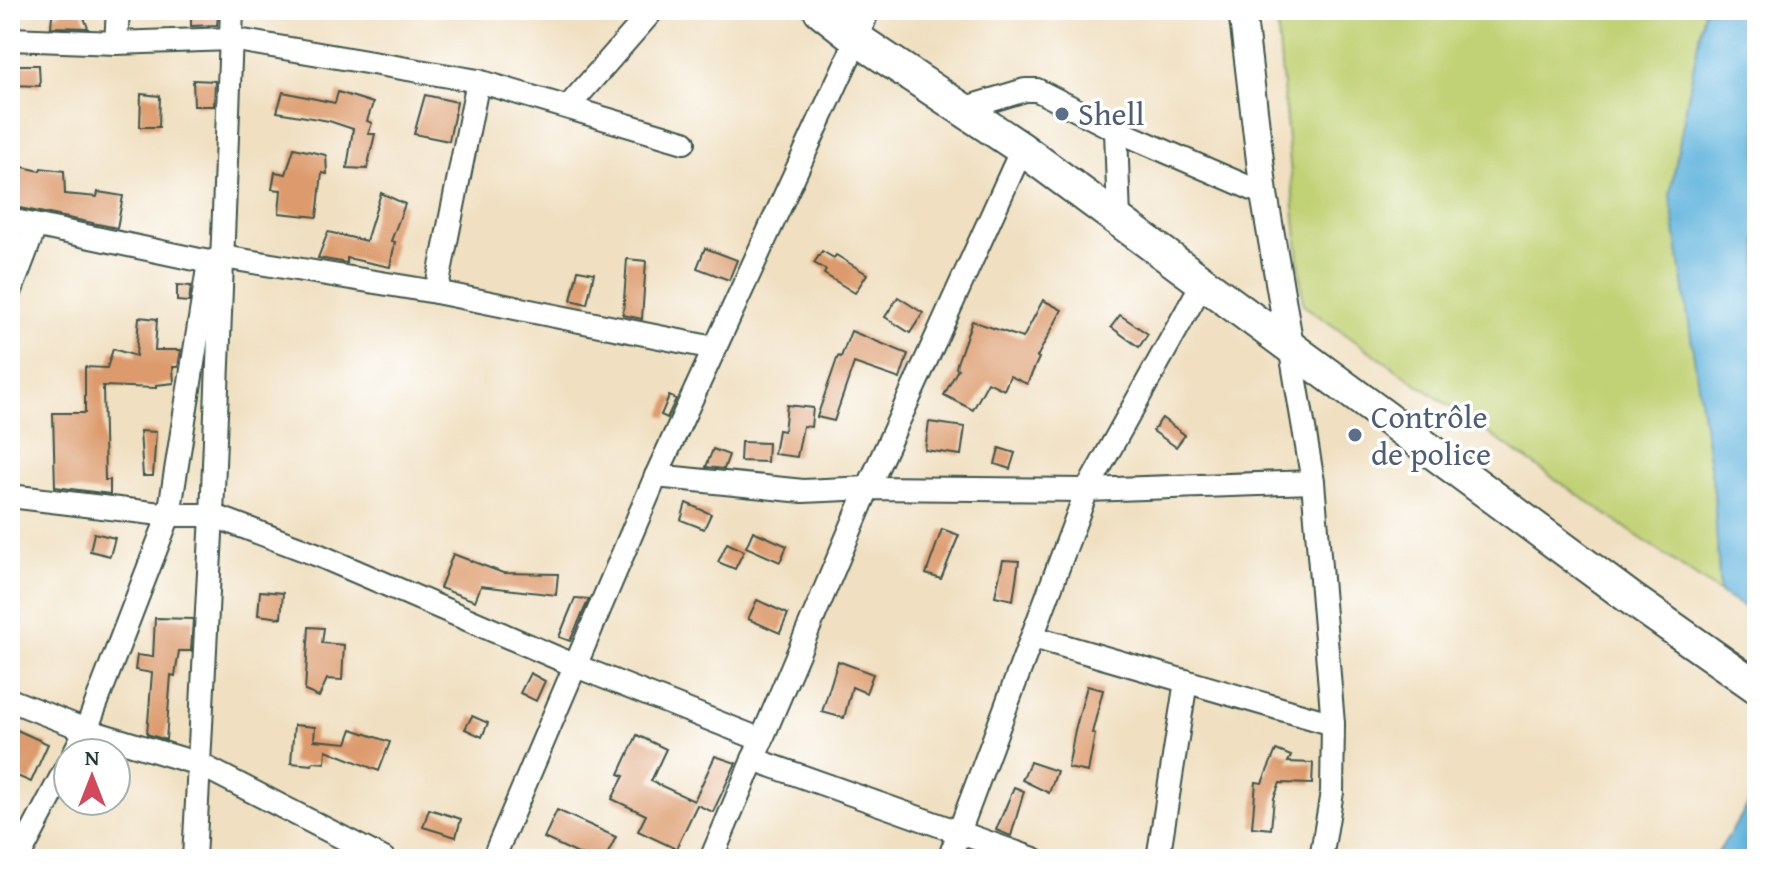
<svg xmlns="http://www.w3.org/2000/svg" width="1767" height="869" viewBox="0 0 1767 869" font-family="'Gentium Book Plus',serif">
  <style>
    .green { fill: #c1d174; stroke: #708754; stroke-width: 2 }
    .water { fill: #61b4dd; stroke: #407888; stroke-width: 2 }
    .building { fill: #dd9b6d }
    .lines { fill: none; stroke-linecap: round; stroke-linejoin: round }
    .minor-casing { stroke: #3e5549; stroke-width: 26 }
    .major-casing { stroke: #3e5549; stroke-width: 30 }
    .highway-casing { stroke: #3e5549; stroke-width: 36 }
    .minor { stroke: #fff; stroke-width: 22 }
    .major { stroke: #fff; stroke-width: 26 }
    .highway { stroke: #fff; stroke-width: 32 }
    .service-dot { fill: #5c6f8a; stroke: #fff; stroke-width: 3 }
    .labels { text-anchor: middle; stroke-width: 7; stroke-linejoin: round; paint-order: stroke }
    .service-label { font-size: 32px; fill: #4e5e75; stroke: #fff; text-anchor: start }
  </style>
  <rect width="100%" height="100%" fill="#fff"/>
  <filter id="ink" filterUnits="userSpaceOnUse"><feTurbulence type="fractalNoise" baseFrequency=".0125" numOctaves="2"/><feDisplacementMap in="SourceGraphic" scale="16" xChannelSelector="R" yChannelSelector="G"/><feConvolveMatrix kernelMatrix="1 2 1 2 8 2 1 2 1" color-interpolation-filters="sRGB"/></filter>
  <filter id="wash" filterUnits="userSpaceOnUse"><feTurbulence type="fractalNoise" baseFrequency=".006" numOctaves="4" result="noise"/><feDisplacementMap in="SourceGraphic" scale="32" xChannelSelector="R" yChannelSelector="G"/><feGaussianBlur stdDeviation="1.8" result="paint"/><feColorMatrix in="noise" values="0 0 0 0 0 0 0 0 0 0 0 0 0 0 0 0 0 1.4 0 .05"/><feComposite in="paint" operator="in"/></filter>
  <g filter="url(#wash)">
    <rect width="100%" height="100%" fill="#f0dfc0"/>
    <polygon class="green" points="1276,10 1704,10 1670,195 1714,492 1720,593 1303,305"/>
    <g class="water">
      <polygon points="1704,10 1757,10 1757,615 1720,593 1714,492 1670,195"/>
      <polygon points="1757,797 1757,859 1714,859 1751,800"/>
    </g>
    <g id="blocks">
      <g class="building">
        <polygon points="61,10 81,10 88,28 51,27 52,15 60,13"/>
        <polygon points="191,15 218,15 217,25 191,26"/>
        <polygon points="10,65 39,65 40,86 10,85"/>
        <polygon points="193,80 215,81 214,106 194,106"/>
        <polygon points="283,92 335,103 338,92 373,103 367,121 372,123 368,134 375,134 367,169 347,168 353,129 329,121 277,112"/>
        <polygon points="141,94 160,96 159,127 140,127"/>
        <polygon points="425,95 457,102 449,141 414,134"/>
        <polygon points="294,148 326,155 327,174 322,173 317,217 279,213 281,190 272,189 275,172 286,174"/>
        <polygon points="10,164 40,171 41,168 64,171 65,194 97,197 98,192 123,196 117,228 10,206"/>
        <polygon points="381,193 405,204 391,241 395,242 390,267 347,258 347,263 318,258 328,232 366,241"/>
        <polygon points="705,248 737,260 729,280 697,268"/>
        <polygon points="822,251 834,258 836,255 867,274 855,293 824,274 826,270 814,263"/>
        <polygon points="627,259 646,261 642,319 623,315"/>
        <polygon points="578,270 594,273 587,304 571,300"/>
        <polygon points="177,285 191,286 189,302 177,301"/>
        <polygon points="898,297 923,313 910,333 885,317"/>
        <polygon points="1043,300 1062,310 1037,357 1039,358 1027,384 1010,376 1004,390 988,382 973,410 944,395 958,369 956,368 957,363 972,321 1023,338"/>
        <polygon points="1120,315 1148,334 1139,347 1111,327"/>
        <polygon points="139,317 157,319 155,350 181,350 178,367 173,367 174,383 156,385 156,388 103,386 105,480 110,480 110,494 55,487 53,413 85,413 85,367 107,368 113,349 136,356"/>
        <polygon points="851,331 908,354 900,379 854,363 834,421 817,417 838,356 841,357"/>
        <polygon points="669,396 676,399 667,418 661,415"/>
        <polygon points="787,405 813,408 811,427 803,426 797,457 774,454 778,430 784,431"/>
        <polygon points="1162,418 1185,435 1176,447 1153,431"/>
        <polygon points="929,422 965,427 961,455 925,450"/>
        <polygon points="140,431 156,432 153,476 143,476"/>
        <polygon points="741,442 768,443 767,462 740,461"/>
        <polygon points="999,448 1015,453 1010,469 995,464"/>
        <polygon points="713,449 729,455 724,469 706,467"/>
        <polygon points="686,503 711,514 704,529 681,520"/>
        <polygon points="942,529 959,535 941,579 926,574"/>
        <polygon points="753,531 787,546 780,562 746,547"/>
        <polygon points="94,533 115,538 110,556 90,551"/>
        <polygon points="727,543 744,551 735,569 718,562"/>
        <polygon points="453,554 503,573 558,574 556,595 481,586 475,601 440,588"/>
        <polygon points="1003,560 1019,561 1013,600 995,596"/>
        <polygon points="260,591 283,593 281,618 258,615"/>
        <polygon points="575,598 589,599 570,641 559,637"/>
        <polygon points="757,600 788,614 780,633 748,619"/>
        <polygon points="155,618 193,619 191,651 179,651 175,676 171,675 166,740 147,734 152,673 135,670 137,655 153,657"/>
        <polygon points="309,627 324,628 322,643 344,645 342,680 327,679 319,697 305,691"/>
        <polygon points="838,661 873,674 866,693 852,687 844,718 822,712"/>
        <polygon points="530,673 545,681 536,701 520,693"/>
        <polygon points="1087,686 1103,690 1092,733 1095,734 1088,772 1068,768 1075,730"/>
        <polygon points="472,716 488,723 482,737 465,729"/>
        <polygon points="294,725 315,727 314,740 347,743 352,729 390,742 379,771 326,750 325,763 313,762 312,765 291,763"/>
        <polygon points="17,730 48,744 31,782 10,773 10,745"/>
        <polygon points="637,735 666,749 651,781 694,801 715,756 736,763 713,812 697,805 676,849 638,831 646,815 612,799 624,776 619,774"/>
        <polygon points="1276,750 1291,756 1288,762 1313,763 1312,784 1280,783 1274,798 1271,829 1252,827 1256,782 1262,783"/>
        <polygon points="1030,762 1057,771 1049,793 1022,780"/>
        <polygon points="1014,787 1024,791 1011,836 996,830"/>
        <polygon points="429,809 461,819 456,837 423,827"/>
        <polygon points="557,810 616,837 605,859 589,859 544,838"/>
      </g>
    </g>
  </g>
  <g filter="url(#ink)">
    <use href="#blocks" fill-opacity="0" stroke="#3e5549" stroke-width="2"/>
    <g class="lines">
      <g class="minor-casing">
        <g id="minor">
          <polyline points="10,39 116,43 231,39 478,81 684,142"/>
          <polyline points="116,43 118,10"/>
          <polyline points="568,107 653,10"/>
          <polyline points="962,109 1025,90 1037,90 1116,130 1119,220"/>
          <polyline points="1116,130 1264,194"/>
          <polyline points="10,220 209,262 223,257 436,292 714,348"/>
          <polyline points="436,292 478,81"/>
          <polyline points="10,293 35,227"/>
          <polyline points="1290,346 1313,482 1333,724 1332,792 1321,859"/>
          <polyline points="656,476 803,491 868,488 1087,490 1313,482"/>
          <polyline points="10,496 169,515 212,515 318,555 576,666 762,740"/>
          <polyline points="1033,637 1333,724"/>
          <polyline points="10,700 86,730 199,764 384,859"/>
          <polyline points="74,753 86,730 169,515 209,262"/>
          <polyline points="753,759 1034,859"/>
          <polyline points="18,859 68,764"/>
          <polyline points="194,859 212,515 232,10"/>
          <polyline points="493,859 656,476 857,39 868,10"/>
          <polyline points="711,859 868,488 1022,149"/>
          <polyline points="949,859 1087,490 1203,282"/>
          <polyline points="1158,859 1186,681"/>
        </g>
      </g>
      <g class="major-casing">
        <polyline id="major" points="1242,10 1264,194 1290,346"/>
      </g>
      <g class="highway-casing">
        <polyline id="highway" points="820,10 857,39 1022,149 1633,600 1757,687"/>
      </g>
      <use href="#minor" class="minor"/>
      <use href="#major" class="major"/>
      <use href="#highway" class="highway"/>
    </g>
  </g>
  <g class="service-dot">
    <circle cx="1062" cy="114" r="8"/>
    <circle cx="1355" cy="435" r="8"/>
  </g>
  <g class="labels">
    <g class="service-label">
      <text x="1078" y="125">Shell</text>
      <text x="1371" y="428">Contrôle<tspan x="1371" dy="37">de police</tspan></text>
    </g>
  </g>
  <rect width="1767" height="869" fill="none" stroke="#fff" stroke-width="40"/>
  <g transform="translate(92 777)"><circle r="38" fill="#ffffff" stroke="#a5b1ae" stroke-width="2"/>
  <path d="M0-6L14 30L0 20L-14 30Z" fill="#d1495b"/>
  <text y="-12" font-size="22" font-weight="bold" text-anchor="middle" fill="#1f3d34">N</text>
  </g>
</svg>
